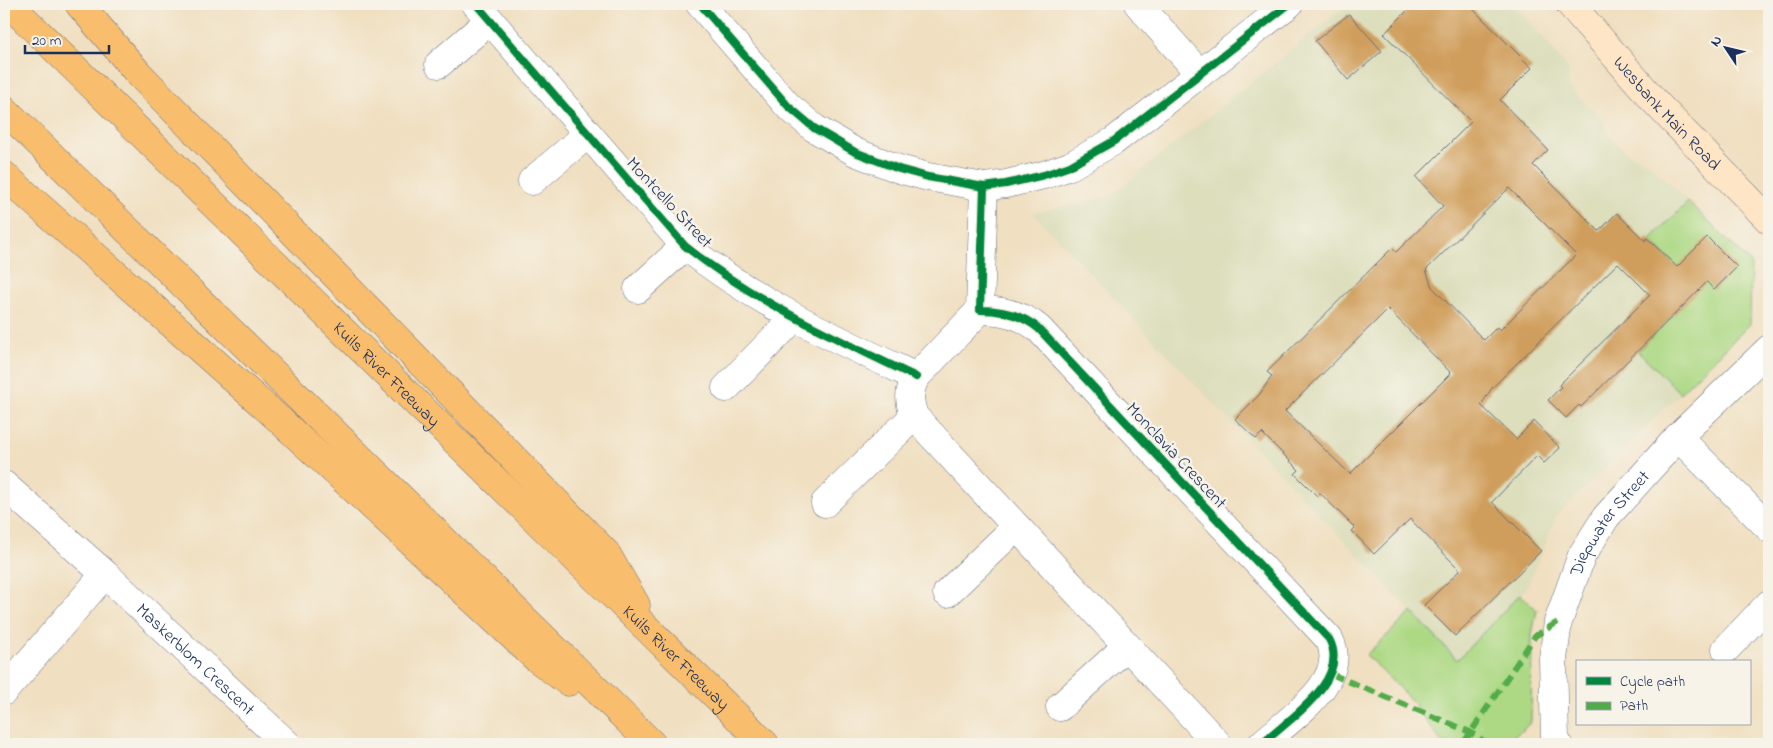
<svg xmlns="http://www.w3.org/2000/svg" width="1773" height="748" viewBox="0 0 1773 748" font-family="'Indie Flower',sans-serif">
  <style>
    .built { fill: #dcdebc }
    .green { fill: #add985; stroke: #648472 }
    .building { fill: #d09e5c; fill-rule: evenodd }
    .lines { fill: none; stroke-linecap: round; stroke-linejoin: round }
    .street-casing { stroke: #666d80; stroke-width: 29 }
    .secondary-casing { stroke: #666d80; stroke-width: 29 }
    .highway-casing { stroke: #666d80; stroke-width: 29 }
    .street { stroke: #fff; stroke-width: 28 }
    .secondary { stroke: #fde5c5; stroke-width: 28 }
    .highway { stroke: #f9be6d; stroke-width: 28 }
    .quiet { stroke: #52ab49; stroke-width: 6; stroke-dasharray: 12 6; stroke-linecap: butt }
    .cycleway-casing { stroke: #f7f3e8; stroke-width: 11 }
    .cycleway { stroke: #00873e; stroke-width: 8 }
    .labels { text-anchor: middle; stroke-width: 5; stroke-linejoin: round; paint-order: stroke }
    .street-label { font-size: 18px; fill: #1b2f5e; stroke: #f7f3e8 }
  </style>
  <rect width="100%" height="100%" fill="#f7f3e8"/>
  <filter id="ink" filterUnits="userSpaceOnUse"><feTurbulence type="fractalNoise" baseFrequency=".02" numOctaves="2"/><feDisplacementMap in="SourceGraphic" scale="10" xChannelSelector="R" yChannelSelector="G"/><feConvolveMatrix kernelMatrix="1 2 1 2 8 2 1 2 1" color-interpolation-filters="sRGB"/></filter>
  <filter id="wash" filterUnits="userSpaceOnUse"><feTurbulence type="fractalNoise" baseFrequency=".0096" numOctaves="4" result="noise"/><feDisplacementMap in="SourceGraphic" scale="20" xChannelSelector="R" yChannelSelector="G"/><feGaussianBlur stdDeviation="1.12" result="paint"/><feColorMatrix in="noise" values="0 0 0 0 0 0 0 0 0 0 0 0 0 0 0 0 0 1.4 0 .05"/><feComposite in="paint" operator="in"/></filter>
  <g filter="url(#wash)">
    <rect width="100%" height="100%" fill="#f0dfc0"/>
    <polygon class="built" points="1348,4 1515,4 1569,69 1568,86 1603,120 1610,137 1627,152 1649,163 1751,263 1750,324 1557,515 1527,587 1457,660 1033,213 1109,197"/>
    <g class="green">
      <polygon points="1688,202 1751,263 1750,324 1680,393 1638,351 1695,293 1669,259 1650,240"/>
      <path d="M 1520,594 L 1537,610 L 1532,634 L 1531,721 C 1512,748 1474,744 1443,744 L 1412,701 L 1366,655 L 1412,612 L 1457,660 Z"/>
    </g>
    <g id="blocks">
      <g class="building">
        <path d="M 1414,4 L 1468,4 L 1532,68 L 1500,100 L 1548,150 L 1533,165 L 1599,231 L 1617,213 L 1645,241 L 1647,238 L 1677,267 L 1707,237 L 1737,267 L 1714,290 L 1707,282 L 1581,407 L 1579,405 L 1566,418 L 1548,400 L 1561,387 L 1559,385 L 1650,295 L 1618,263 L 1492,388 L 1481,405 L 1516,439 L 1534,421 L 1560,448 L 1544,463 L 1537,456 L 1492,502 L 1541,551 L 1455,636 L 1424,605 L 1460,570 L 1410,519 L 1374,554 L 1352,531 L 1355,528 L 1320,493 L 1317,496 L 1295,474 L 1299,470 L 1262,433 L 1256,439 L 1235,419 L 1259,395 L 1272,376 L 1267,372 L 1392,248 L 1396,252 L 1443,206 L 1416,177 L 1471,122 L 1384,34 ZM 1509,188 L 1576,255 L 1500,330 L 1497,327 L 1484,340 L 1432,287 L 1426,270 ZM 1388,309 L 1451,373 L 1350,474 L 1285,411 Z"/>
        <polygon points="1349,14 1382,51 1348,80 1315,41"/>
      </g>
    </g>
  </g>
  <g filter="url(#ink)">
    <use href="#blocks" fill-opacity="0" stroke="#666d80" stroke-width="1"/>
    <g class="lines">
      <g class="street-casing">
        <g id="street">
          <path d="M 476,4 L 685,246 C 755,302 836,339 916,377"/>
          <polyline points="700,4 788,106 814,128 855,152 899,169 928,177 984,187 1006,184 1044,175 1070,166 1114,141 1289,4"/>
          <polyline points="1138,4 1200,74"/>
          <polyline points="439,64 490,20"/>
          <polyline points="532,181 588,134"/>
          <path d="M 984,187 L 980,310 C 1001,310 1023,315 1039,329 L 1329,639 C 1351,680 1289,719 1262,744"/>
          <polyline points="638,289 685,246"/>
          <path d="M 980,310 L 916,377 C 908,392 909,401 914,416 L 1218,744"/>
          <polyline points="726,388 794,318"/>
          <polyline points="1678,437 1769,528"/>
          <path id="s1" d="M 4,485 L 105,574 L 287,744"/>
          <polyline points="825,503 914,416"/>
          <polyline points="947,593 1016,527"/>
          <polyline points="1726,649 1769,604"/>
          <polyline points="4,691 105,574"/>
          <polyline points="1060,707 1127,646"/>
          <path id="s2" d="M 1558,744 L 1555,739 L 1553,659 L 1558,622 L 1582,555 L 1606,517 L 1678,437 L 1769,349"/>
        </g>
      </g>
      <g class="secondary-casing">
        <g id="secondary">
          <path id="s3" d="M 1570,4 L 1657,104 L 1769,220"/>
        </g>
      </g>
      <g class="highway-casing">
        <g id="highway">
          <path id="s4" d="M 9,4 L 765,744"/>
          <polyline points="79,4 138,73 606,553 636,605"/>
          <polyline points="4,109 652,744"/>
          <polyline points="4,175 272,413 536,658 568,682"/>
        </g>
      </g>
      <use href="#street" class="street"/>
      <use href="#secondary" class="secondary"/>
      <use href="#highway" class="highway"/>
      <g class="quiet">
        <polyline points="1331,674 1470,732 1488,744"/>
        <polyline points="1463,744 1535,636 1558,622"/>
      </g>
      <g class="cycleway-casing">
        <g id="cycleway">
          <path d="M 476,4 L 685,246 C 755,302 836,339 916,377"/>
          <polyline points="700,4 788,106 814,128 855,152 899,169 928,177 984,187 1006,184 1044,175 1070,166 1114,141 1289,4"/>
          <path d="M 984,187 L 980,310 C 1001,310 1023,315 1039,329 L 1329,639 C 1351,680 1289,719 1262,744"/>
        </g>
      </g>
      <use href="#cycleway" class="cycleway"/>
    </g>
  </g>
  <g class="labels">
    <g class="street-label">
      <text dy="6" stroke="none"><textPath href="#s3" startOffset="146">Wesbank Main Road</textPath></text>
      <text transform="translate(670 202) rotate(47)" y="6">Montcello Street</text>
      <text dy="6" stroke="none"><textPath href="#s4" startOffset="529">Kuils River Freeway</textPath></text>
      <text transform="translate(1177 455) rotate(47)" y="6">Monclavia Crescent</text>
      <text dy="6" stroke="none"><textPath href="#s2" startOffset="236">Diepwater Street</textPath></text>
      <text dy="6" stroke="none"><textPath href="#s4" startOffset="934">Kuils River Freeway</textPath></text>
      <text dy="6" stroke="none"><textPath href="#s1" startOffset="259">Maskerblom Crescent</textPath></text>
    </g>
  </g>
  <rect width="1773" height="748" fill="none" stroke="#f7f3e8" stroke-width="20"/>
  <rect x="1576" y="660" width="175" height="65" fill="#f7f3e8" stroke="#9fa5b1"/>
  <rect x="1586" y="677" width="25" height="8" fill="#00873e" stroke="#9fa5b1"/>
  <text x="1620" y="686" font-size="15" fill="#1b2f5e">Cycle path</text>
  <rect x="1586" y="702" width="25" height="8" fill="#52ab49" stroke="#9fa5b1"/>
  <text x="1620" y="710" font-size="15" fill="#1b2f5e">Path</text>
  <g transform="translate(1726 48) rotate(305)" stroke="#f7f3e8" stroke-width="4" paint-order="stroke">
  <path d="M0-4L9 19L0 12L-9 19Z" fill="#1b2f5e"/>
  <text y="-8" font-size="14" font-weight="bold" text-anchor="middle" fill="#1b2f5e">N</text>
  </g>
  <path d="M25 45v8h84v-8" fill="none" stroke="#1b2f5e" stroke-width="2.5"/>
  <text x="32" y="45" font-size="15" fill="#1b2f5e" stroke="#f7f3e8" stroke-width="4" paint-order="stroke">20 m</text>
</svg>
